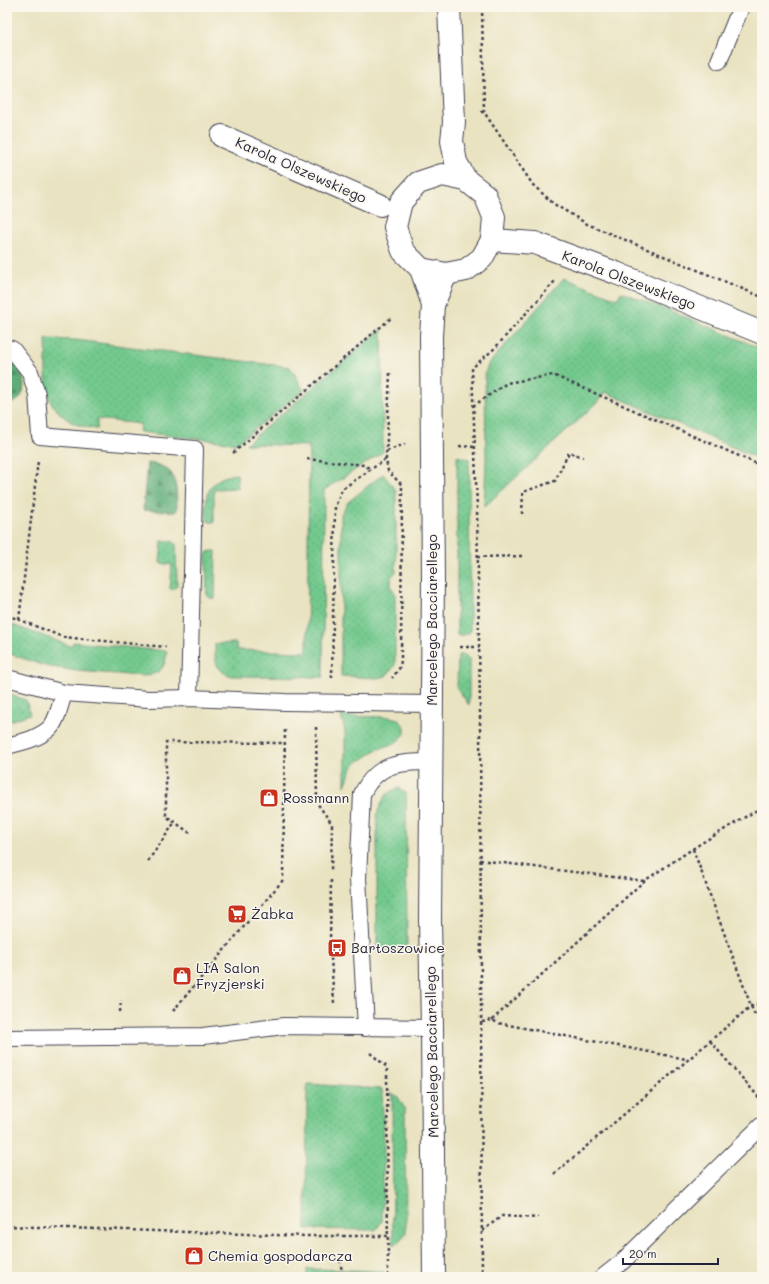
<svg xmlns="http://www.w3.org/2000/svg" width="769" height="1284" viewBox="0 0 769 1284" font-family="Mali,sans-serif">
  <style>
    .grass { fill: url(#grass-dots); stroke: #4a7664 }
    .forest { fill: url(#forest-firs); stroke: #40685a }
    .park { fill: url(#park-crowns); stroke: #4a7664 }
    .lines { fill: none; stroke-linecap: round; stroke-linejoin: round }
    .service-casing { stroke: #403f4f; stroke-width: 18 }
    .minor-casing { stroke: #403f4f; stroke-width: 24 }
    .tertiary-casing { stroke: #403f4f; stroke-width: 24 }
    .path { stroke: #403f4f; stroke-width: 2.5; stroke-dasharray: 3 3; stroke-linecap: butt }
    .service { stroke: #fff; stroke-width: 16 }
    .minor { stroke: #fff; stroke-width: 22 }
    .tertiary { stroke: #fff; stroke-width: 22 }
    .labels { text-anchor: middle; stroke-width: 3; stroke-linejoin: round; paint-order: stroke }
    .street-label { font-size: 14px; fill: #22223b; stroke: #fbf7ec }
    .poi-label { font-size: 14px; fill: #22223b; stroke: #fbf7ec; text-anchor: start }
  </style>
  <defs>
    <pattern id="grass-dots" width="8" height="8" patternUnits="userSpaceOnUse"><rect width="8" height="8" fill="#73c98e"/><path d="M2 2h.1M6 6h.1" fill="none" stroke="#63ac7b" stroke-width="1.8" stroke-linecap="round"/></pattern>
    <pattern id="forest-firs" width="22" height="20" patternUnits="userSpaceOnUse"><rect width="22" height="20" fill="#5ead79"/><path d="M5 1l3.5 6h-7zM16 11l3.5 6h-7z" fill="#4d8c64"/></pattern>
    <pattern id="park-crowns" width="20" height="18" patternUnits="userSpaceOnUse"><rect width="20" height="18" fill="#73c98e"/><path d="M2 6a3 3 0 1 1 6 0M12 15a3 3 0 1 1 6 0" fill="none" stroke="#63ac7b"/></pattern>
  </defs>
  <rect width="100%" height="100%" fill="#fbf7ec"/>
  <filter id="ink" filterUnits="userSpaceOnUse"><feTurbulence type="fractalNoise" baseFrequency=".025" numOctaves="2"/><feDisplacementMap in="SourceGraphic" scale="8" xChannelSelector="R" yChannelSelector="G"/><feConvolveMatrix kernelMatrix="1 2 1 2 8 2 1 2 1" color-interpolation-filters="sRGB"/></filter>
  <filter id="wash" filterUnits="userSpaceOnUse"><feTurbulence type="fractalNoise" baseFrequency=".012" numOctaves="4" result="noise"/><feDisplacementMap in="SourceGraphic" scale="16" xChannelSelector="R" yChannelSelector="G"/><feGaussianBlur stdDeviation="0.9" result="paint"/><feColorMatrix in="noise" values="0 0 0 0 0 0 0 0 0 0 0 0 0 0 0 0 0 1.4 0 .05"/><feComposite in="paint" operator="in"/></filter>
  <g filter="url(#wash)">
    <rect width="100%" height="100%" fill="#e9e3c1"/>
    <g class="grass">
      <polygon points="564,278 617,299 621,292 669,310 762,349 762,460 605,392 596,404 484,507 486,461 485,373 488,365 498,353"/>
      <path d="M 382,329 L 383,452 L 324,490 L 323,677 L 232,676 C 214,671 215,659 215,644 L 236,643 L 237,650 L 307,652 L 309,446 L 246,444 Z"/>
      <path d="M 46,339 L 76,340 L 290,367 L 304,390 L 237,443 L 139,432 L 140,424 L 97,419 L 97,429 C 91,428 84,427 78,425 C 66,420 54,410 49,398 C 44,387 47,352 46,339 Z"/>
      <polygon points="457,456 469,459 470,632 464,635 457,635"/>
      <path d="M 237,474 L 238,488 L 214,489 L 214,522 L 209,522 C 205,518 206,513 206,507 C 206,486 217,476 237,474 Z"/>
      <polygon points="383,474 396,490 396,572 391,577 391,587 395,593 395,665 386,676 377,678 341,676 341,514 348,502"/>
      <polygon points="162,541 172,541 176,544 177,586 174,589 170,589 172,565 160,563"/>
      <polygon points="212,551 216,551 215,598 210,598 207,595 206,555 208,552"/>
      <path d="M 7,623 L 71,646 L 73,642 L 167,651 C 165,669 161,674 142,676 L 77,671 L 45,666 L 7,653 Z"/>
      <polygon points="458,655 465,655 469,659 469,705 457,688"/>
      <polygon points="7,694 26,700 30,714 7,722"/>
      <polygon points="341,716 390,717 398,719 405,727 405,734 395,743 376,750 358,762 352,768 345,786 345,731"/>
      <path d="M 399,788 L 406,793 L 407,949 L 377,950 L 377,814 C 382,801 385,791 399,788 Z"/>
      <polygon points="307,1084 382,1089 384,1143 382,1221 376,1230 306,1229"/>
      <polygon points="392,1093 398,1097 405,1109 406,1233 399,1243 393,1245"/>
    </g>
    <g class="forest">
      <path d="M 7,358 C 13,362 20,368 22,375 C 27,387 22,405 7,403 Z"/>
      <path d="M 147,463 C 179,466 176,483 177,510 L 175,512 L 143,510 Z"/>
    </g>
    <polygon class="park" points="307,1269 383,1271 383,1277 307,1277"/>
  </g>
  <g filter="url(#ink)">
    <g class="lines">
      <g class="service-casing">
        <g id="service">
          <polyline points="719,61 741,7"/>
          <polyline points="7,348 12,349 30,372 37,394 40,436 195,449 189,698"/>
          <polyline points="7,678 64,693 149,699 189,698 285,702 432,704"/>
          <path d="M 7,746 C 22,742 38,739 50,728 C 57,721 61,702 64,693"/>
          <path d="M 366,1028 L 358,878 L 362,794 C 377,763 399,762 431,762"/>
          <polyline points="7,1038 203,1036 284,1026 432,1028"/>
          <polyline points="603,1277 622,1262 762,1125"/>
        </g>
      </g>
      <g class="minor-casing">
        <g id="minor">
          <polyline points="449,7 454,122 452,141 456,162 466,180"/>
          <polyline points="222,136 380,205"/>
        </g>
      </g>
      <g class="tertiary-casing">
        <g id="tertiary">
          <polyline points="492,240 535,243 616,273 762,333"/>
          <polyline points="421,269 446,274 466,270 482,258 492,240 494,217 485,195 466,180 442,175 418,183 401,202 395,227 403,251 421,269 433,305"/>
          <polyline points="434,1277 432,1028 430,919 433,579 431,336 433,305 446,274"/>
        </g>
      </g>
      <g class="path">
        <polyline points="482,7 484,112"/>
        <polyline points="481,112 484,112 533,185 554,204 587,224 762,297"/>
        <polyline points="390,373 386,459 388,471 402,485 401,661 399,669 392,678"/>
        <polyline points="473,406 507,383 553,375 762,466"/>
        <polyline points="459,446 474,447"/>
        <polyline points="387,451 405,444"/>
        <polyline points="233,453 391,318"/>
        <polyline points="307,459 364,465 371,469"/>
        <polyline points="522,514 523,492 555,481 569,452 583,457"/>
        <polyline points="477,557 524,556"/>
        <polyline points="7,615 63,637 166,647"/>
        <polyline points="19,620 38,461"/>
        <polyline points="460,647 479,647"/>
        <polyline points="332,678 335,507 342,489 386,459"/>
        <polyline points="316,727 317,803 332,824 331,871"/>
        <polyline points="190,833 166,816 166,742 285,743"/>
        <polyline points="693,849 751,1006 754,1013 762,1021"/>
        <polyline points="480,860 644,881"/>
        <polyline points="148,861 175,822"/>
        <polyline points="331,880 330,942 334,1003"/>
        <polyline points="173,1011 283,880 285,727"/>
        <polyline points="120,1012 121,1000"/>
        <polyline points="492,1020 644,881 700,844 762,807"/>
        <polyline points="482,1022 492,1020 498,1023 686,1059"/>
        <polyline points="710,1041 762,1101"/>
        <polyline points="370,1053 387,1067 388,1277"/>
        <polyline points="554,1174 751,1006 762,1003"/>
        <polyline points="7,1226 305,1236 388,1236"/>
        <polyline points="482,1231 502,1216 538,1218"/>
        <polyline points="340,1260 342,1272 346,1277"/>
        <polyline points="482,1277 480,707 477,508 472,368 495,348 555,281"/>
      </g>
      <use href="#service" class="service"/>
      <use href="#minor" class="minor"/>
      <use href="#tertiary" class="tertiary"/>
    </g>
  </g>
  <defs>
    <g id="shop-square" transform="scale(1)"><rect x="-9" y="-9" width="18" height="18" rx="4" fill="#c8321e" stroke="#fbf7ec"/><path d="M-5-2.5h2.3a2.7 3.5 0 0 1 5.4 0H5L5.5 6h-11ZM-1.5-2.5h3a1.5 2.3 0 0 0-3 0Z" fill="#fff"/></g>
    <g id="supermarket-square" transform="scale(1)"><rect x="-9" y="-9" width="18" height="18" rx="4" fill="#c8321e" stroke="#fbf7ec"/><path d="M-6-5.5h2.5l.6 2H6L4.5 2H-2.5L-4.4-4H-6ZM-1.5 3.2a1.3 1.3 0 1 0 .1 0ZM3 3.2a1.3 1.3 0 1 0 .1 0Z" fill="#fff"/></g>
    <g id="bus-square" transform="scale(1)"><rect x="-9" y="-9" width="18" height="18" rx="4" fill="#c8321e" stroke="#fbf7ec"/><path d="M-5-6H5V4H4V6H2V4H-2V6H-4V4H-5ZM-3.5-4V0h7V-4ZM-3.5 1.2v1.5H-2V1.2ZM2 1.2v1.5H3.5V1.2Z" fill="#fff"/></g>
  </defs>
  <g fill-rule="evenodd">
    <use href="#shop-square" x="269" y="798"/>
    <use href="#supermarket-square" x="237" y="914"/>
    <use href="#bus-square" x="337" y="948"/>
    <use href="#shop-square" x="182" y="976"/>
    <use href="#shop-square" x="194" y="1256"/>
  </g>
  <g class="labels">
    <g class="street-label">
      <text transform="translate(301 170) rotate(24)" y="5">Karola Olszewskiego</text>
      <text transform="translate(629 280) rotate(21)" y="5">Karola Olszewskiego</text>
      <text transform="translate(432 620) rotate(-90)" y="5">Marcelego Bacciarellego</text>
      <text transform="translate(432 1052) rotate(-91)" y="5">Marcelego Bacciarellego</text>
    </g>
    <g class="poi-label">
      <text x="283" y="803">Rossmann</text>
      <text x="251" y="919">Żabka</text>
      <text x="351" y="953">Bartoszowice</text>
      <text x="196" y="973">LIA Salon<tspan x="196" dy="16">Fryzjerski</tspan></text>
      <text x="208" y="1261">Chemia gospodarcza</text>
    </g>
  </g>
  <rect width="769" height="1284" fill="none" stroke="#fbf7ec" stroke-width="24"/>
  <path d="M623 1258v6h95v-6" fill="none" stroke="#22223b" stroke-width="2"/>
  <text x="629" y="1258" font-size="12" fill="#22223b" stroke="#fbf7ec" stroke-width="3" paint-order="stroke">20 m</text>
</svg>
